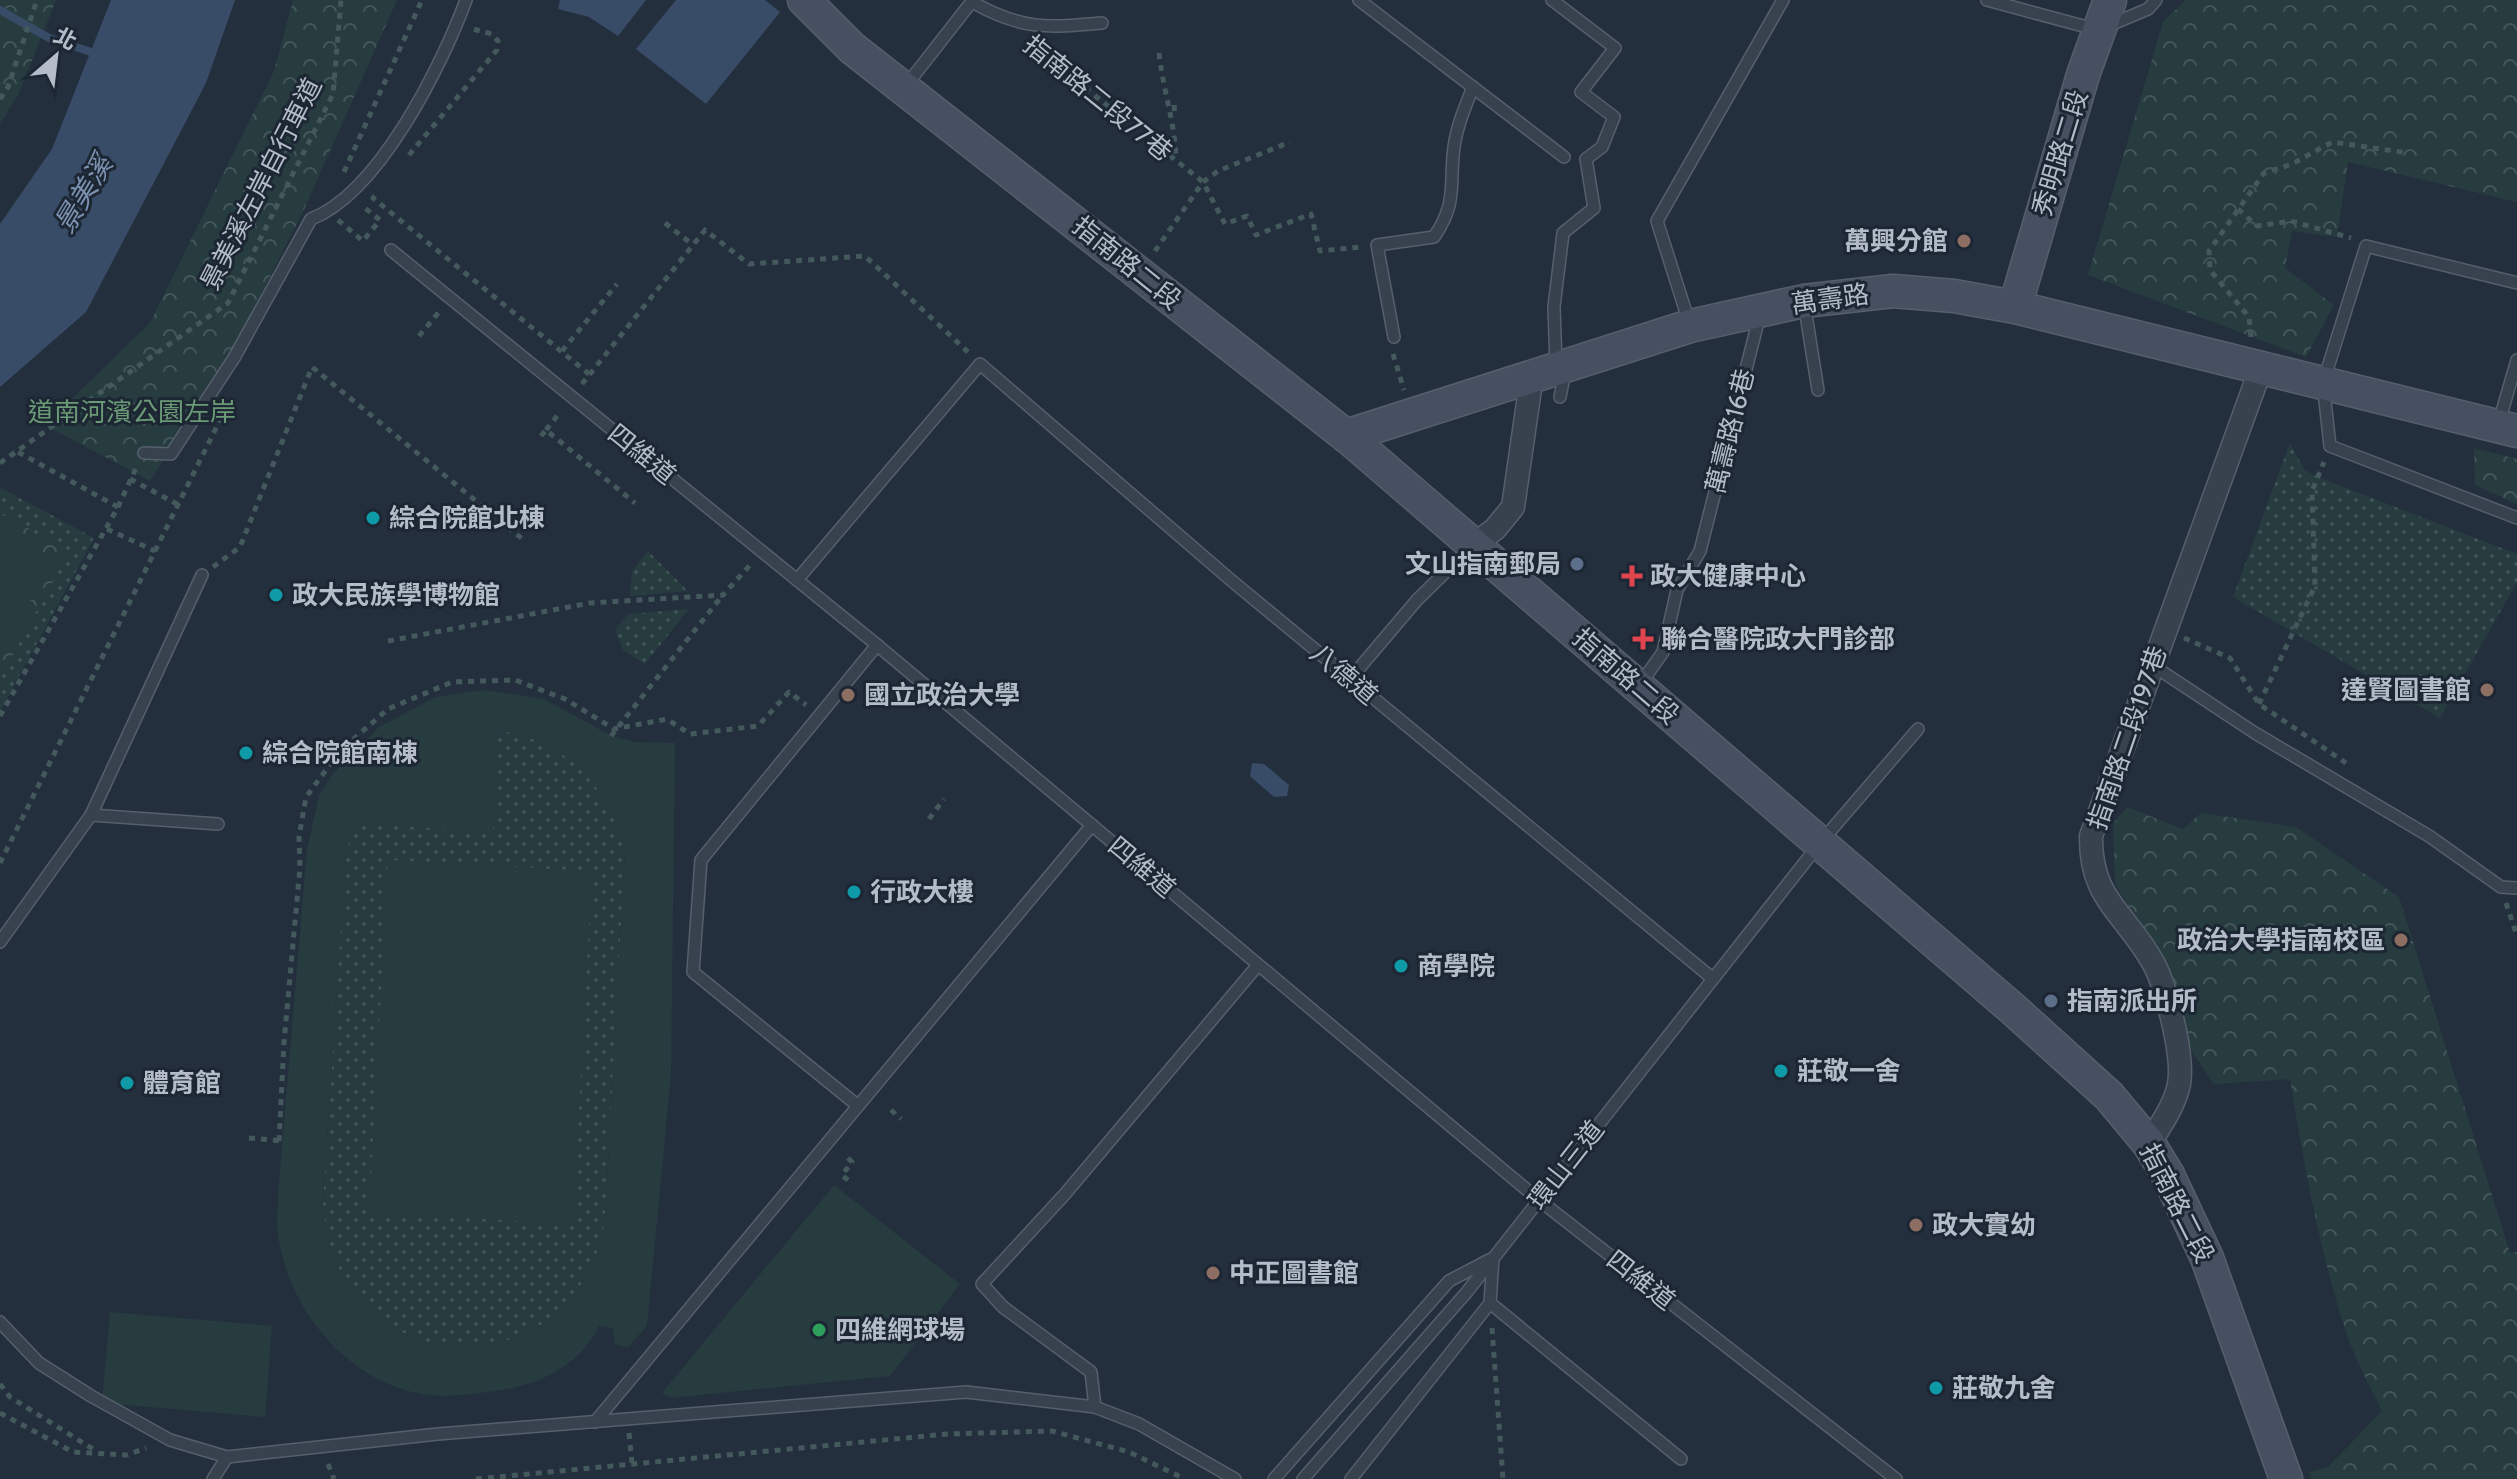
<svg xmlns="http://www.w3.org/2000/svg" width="2517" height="1479" viewBox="0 0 2517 1479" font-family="Cabin,'Noto Sans TC',sans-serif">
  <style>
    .grass { fill: url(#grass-dots) }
    .forest { fill: url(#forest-crowns) }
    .pitch { fill: #263c3f; fill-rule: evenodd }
    .water { fill: #394c67 }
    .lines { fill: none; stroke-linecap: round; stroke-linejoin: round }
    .stream { stroke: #394c67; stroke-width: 8 }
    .lane-casing { stroke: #565f6c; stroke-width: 14 }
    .street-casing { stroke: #565f6c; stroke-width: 25 }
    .secondary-casing { stroke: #565f6c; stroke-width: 35 }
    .path { stroke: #44595c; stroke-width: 5; stroke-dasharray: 6 6; stroke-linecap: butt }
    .lane { stroke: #38414e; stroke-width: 11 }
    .street { stroke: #38414e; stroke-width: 22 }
    .secondary { stroke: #465061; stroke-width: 32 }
    .education-dot { fill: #8d6e63; stroke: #1d2633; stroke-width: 3 }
    .culture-dot { fill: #0f9aa8; stroke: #1d2633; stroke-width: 3 }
    .service-dot { fill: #5c6f8a; stroke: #1d2633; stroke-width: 3 }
    .health-dot { fill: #e0444e; stroke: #1d2633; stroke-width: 3 }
    .leisure-dot { fill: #2e9e5b; stroke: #1d2633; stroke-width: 3 }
    .labels { text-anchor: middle; stroke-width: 6; stroke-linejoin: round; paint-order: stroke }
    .street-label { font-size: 26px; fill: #b4bcc9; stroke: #1d2633 }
    .poi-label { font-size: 26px; font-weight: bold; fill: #b4bcc9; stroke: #1d2633; text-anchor: start }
    .park-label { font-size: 26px; fill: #6b9a76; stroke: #1d2633 }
    .water-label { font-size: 28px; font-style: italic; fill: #7c92b1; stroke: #1d2633 }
  </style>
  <defs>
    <pattern id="grass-dots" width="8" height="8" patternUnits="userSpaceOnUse" patternTransform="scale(2)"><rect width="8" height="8" fill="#263c3f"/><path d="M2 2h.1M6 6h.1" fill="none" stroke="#435659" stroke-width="1.8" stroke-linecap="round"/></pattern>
    <pattern id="forest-crowns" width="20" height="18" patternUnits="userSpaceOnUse" patternTransform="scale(2)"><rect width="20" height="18" fill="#263c3f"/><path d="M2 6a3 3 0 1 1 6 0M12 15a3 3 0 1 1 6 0" fill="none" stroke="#435659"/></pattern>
  </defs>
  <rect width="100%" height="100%" fill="#242f3e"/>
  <g class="grass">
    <polygon points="2290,443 2304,469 2315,476 2517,554 2517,582 2440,718 2233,597"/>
    <polygon points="1,488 94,538 0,711 0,488"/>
    <polygon points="648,551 688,591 630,596 632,571"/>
    <polygon points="689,609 645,664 623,650 615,630 628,614"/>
    <path d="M 495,730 C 568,740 607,781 625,850 L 605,1221 C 575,1399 331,1384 323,1202 L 345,858 L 353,822 L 492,832 Z"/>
  </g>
  <g class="forest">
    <polygon points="0,0 56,0 18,95 0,123"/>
    <polygon points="293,0 397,0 303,212 230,355 150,481 45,425 150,323 274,71"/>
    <polygon points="2186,0 2517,0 2517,202 2348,162 2337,237 2292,231 2285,268 2334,305 2306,357 2088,275 2163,22"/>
    <polygon points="2474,448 2517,459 2517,504 2475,485"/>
    <polygon points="0,513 69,551 2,675 0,674"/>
    <path d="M 2127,807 L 2183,829 L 2201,813 L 2296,827 L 2399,897 L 2510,1253 L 2517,1252 L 2517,1479 L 2311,1479 L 2309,1472 L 2328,1467 L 2382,1411 C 2370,1386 2355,1359 2346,1332 C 2319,1250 2304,1164 2290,1079 L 2214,1084 L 2191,1050 L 2166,970 L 2115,883 L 2113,824 Z"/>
  </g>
  <g class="pitch">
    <polygon points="0,538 50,564 0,658"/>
    <path d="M 484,690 L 544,699 L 612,736 L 635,742 L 675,743 L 671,1074 L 647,1326 L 627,1348 L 615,1344 L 613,1328 L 599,1326 C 581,1364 540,1385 501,1390 C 475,1394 447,1398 422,1394 C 347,1381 289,1310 278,1236 C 276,1223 278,1207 278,1194 L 307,850 L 319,795 L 332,775 L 379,727 L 436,697 ZM 496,730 C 566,739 607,784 625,850 L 605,1221 C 575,1399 331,1384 323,1202 L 345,858 L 354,822 L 493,833 Z"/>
    <polygon points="388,860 592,871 573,1224 369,1213"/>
    <polygon points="834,1185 960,1284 890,1376 670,1398 662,1393"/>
    <polygon points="110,1312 272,1326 265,1417 102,1403"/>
  </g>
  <g class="water">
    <polygon points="111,0 235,0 206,83 86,312 0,387 0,224 52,149"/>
    <polygon points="560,0 646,0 618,36 589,17 558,9"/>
    <polygon points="676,0 765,0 780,12 706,104 636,49"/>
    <polygon points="1252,763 1264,764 1289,785 1287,796 1274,797 1250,776"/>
  </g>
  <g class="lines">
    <polyline class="stream" points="0,10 49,38 97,54"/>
    <g class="lane-casing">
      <g id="lane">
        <polyline points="1359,0 1564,157"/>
        <polyline points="1552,0 1615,48 1581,92 1614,117 1602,147 1586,159 1594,208 1563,233 1554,307 1556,365"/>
        <polyline points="1987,0 2098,30 2148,9 2156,0"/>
        <path d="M 972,2 C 1022,30 1046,28 1102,23"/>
        <polyline points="905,87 973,0"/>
        <polyline points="391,250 877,645 1539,1200 1896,1479"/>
        <polyline points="2517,283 2366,246 2323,383 2330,446 2517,518"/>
        <polyline points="1804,302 1818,390"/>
        <polyline points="1690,325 1657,221 1783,0"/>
        <path d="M 1394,337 L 1377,245 L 1434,237 C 1458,202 1449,185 1454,147 C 1457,126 1465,107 1473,87"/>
        <polyline points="1560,397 1565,372"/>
        <polyline points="2499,422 2517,360"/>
        <path d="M 144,453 L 171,454 L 234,358 L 311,219 C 379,193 442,65 466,0"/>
        <polyline points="797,580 980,364 1232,581 1712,978"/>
        <polyline points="2152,665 2255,733 2429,836 2501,887 2517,888"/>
        <polyline points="1350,679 1417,600 1471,547"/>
        <polyline points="1639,686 1663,652 1677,590 1700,551 1760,314"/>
        <polyline points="91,815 218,824"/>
        <polyline points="0,942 91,815 202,575"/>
        <polyline points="857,1105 693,972 701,860 877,645"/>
        <polyline points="1490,1303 1681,1459"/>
        <polyline points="0,1322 39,1363 91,1396 170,1440 227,1457 438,1434 966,1392 1095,1407 1139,1424 1235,1479"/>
        <polyline points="1095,1407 1091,1372 1003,1307 982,1284 1065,1194 1258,965"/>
        <polyline points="595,1422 1092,825"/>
        <polyline points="213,1479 227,1457"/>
        <polyline points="1274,1479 1449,1281 1489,1260"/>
        <polyline points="1303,1479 1466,1293 1820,843 1918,729"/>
        <polyline points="1351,1479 1490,1303 1493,1258"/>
      </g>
    </g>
    <g class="street-casing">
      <g id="street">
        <polyline points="1475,544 1495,529 1513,507 1532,375"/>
        <path d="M 2149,1144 C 2160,1126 2175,1105 2179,1084 C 2184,1056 2166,983 2151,959 C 2123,911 2090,898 2091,836 L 2261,368"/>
      </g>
    </g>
    <g class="secondary-casing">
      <g id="secondary">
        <polyline points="804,0 852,48 1350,439 2014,1010 2109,1096 2149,1144 2168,1175 2207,1258 2286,1479"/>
        <polyline points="2015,307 2083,75 2110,0"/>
        <polyline points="1346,436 1690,326 1804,301 1893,291 1954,296 2015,307 2517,431"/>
      </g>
    </g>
    <g class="path">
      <polyline points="1029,43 1203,182 1225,224 1247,216 1256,235 1311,214 1320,251 1360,247"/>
      <path d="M 1159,53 C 1163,90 1175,122 1176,159"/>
      <polyline points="0,99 8,87 37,0"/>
      <polyline points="1174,105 1175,117"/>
      <polyline points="409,155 497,50 498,41 492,34 473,29"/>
      <polyline points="344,172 422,0"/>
      <polyline points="375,196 373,198 589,374"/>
      <polyline points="2238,209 2257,226 2291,221 2351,238"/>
      <polyline points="338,220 363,241 380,220 361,205"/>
      <polyline points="665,223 693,245"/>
      <polyline points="1155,251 1203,182 1218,171 1290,142"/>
      <polyline points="419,336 439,312"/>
      <polyline points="2251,337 2249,317 2210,270 2209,251 2264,173 2292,164 2332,142 2408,153"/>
      <polyline points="562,351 617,284"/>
      <polyline points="1393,354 1404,390"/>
      <polyline points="582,384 705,230 749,264 865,256 968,352"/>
      <polyline points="546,430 561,411"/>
      <polyline points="541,436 546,430 635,503"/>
      <polyline points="0,463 228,303 333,94 341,0"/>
      <polyline points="130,479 179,505"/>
      <polyline points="118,507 136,468"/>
      <polyline points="107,529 155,551"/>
      <polyline points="213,567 240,547 312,367 525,541"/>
      <polyline points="2184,638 2230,658 2259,704 2346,763"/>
      <polyline points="388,641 590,603 723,595 751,564"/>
      <polyline points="2259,704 2315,586 2312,491 2324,462"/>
      <polyline points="0,716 118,507 16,451"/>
      <polyline points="611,736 722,596"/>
      <polyline points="929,819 944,799"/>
      <polyline points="0,863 229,402"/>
      <polyline points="2506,903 2517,936"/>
      <polyline points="891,1110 901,1119"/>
      <polyline points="249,1138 283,1141"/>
      <polyline points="279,1141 284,1042 300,867 299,837 306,797 340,751 388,709 452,682 515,680 565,699 614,729 667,719 690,734 758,726 789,692 806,705"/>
      <polyline points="848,1158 852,1162 842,1175 850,1182"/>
      <polyline points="1492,1328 1503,1479"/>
      <polyline points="0,1384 10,1397 96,1451"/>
      <polyline points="0,1413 73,1452 127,1455 146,1448"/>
      <polyline points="629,1433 632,1464"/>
      <polyline points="328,1464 334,1479"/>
      <polyline points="476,1479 947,1434 1052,1431 1129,1452 1185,1479"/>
    </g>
    <use href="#lane" class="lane"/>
    <use href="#street" class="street"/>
    <use href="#secondary" class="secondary"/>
  </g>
  <g class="education-dot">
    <circle cx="1964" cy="241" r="8"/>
    <circle cx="2487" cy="690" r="8"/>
    <circle cx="848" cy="695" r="8"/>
    <circle cx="2401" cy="940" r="8"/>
    <circle cx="1916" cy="1225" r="8"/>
    <circle cx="1213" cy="1273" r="8"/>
  </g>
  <g class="culture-dot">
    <circle cx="373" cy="518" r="8"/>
    <circle cx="276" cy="595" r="8"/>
    <circle cx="246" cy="753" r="8"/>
    <circle cx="854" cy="892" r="8"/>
    <circle cx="1401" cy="966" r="8"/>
    <circle cx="1781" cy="1071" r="8"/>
    <circle cx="127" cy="1083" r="8"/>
    <circle cx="1936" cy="1388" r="8"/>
  </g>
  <g class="service-dot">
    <circle cx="1577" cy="564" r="8"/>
    <circle cx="2051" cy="1001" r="8"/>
  </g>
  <g class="health-dot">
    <path d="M1628 564h8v8h8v8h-8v8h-8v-8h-8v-8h8z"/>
    <path d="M1639 627h8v8h8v8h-8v8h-8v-8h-8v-8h8z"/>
  </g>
  <circle class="leisure-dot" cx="819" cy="1330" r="8"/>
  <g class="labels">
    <g class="street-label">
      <text transform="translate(1098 98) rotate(39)" y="9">指南路二段77巷</text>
      <text transform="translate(2060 153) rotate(-73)" y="9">秀明路二段</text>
      <text transform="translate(261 184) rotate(-63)" y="9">景美溪左岸自行車道</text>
      <text transform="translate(1127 263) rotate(39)" y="9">指南路二段</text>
      <text transform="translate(1830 299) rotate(-8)" y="9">萬壽路</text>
      <text transform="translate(1730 431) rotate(-76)" y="9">萬壽路16巷</text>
      <text transform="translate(642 454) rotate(39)" y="9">四維道</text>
      <text transform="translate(1344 674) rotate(40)" y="9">八德道</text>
      <text transform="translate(1626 676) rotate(41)" y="9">指南路二段</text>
      <text transform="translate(2127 738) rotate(-71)" y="9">指南路二段197巷</text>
      <text transform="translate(1142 867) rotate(40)" y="9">四維道</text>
      <text transform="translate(1566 1165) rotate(-52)" y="9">環山三道</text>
      <text transform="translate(2177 1203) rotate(63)" y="9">指南路二段</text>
      <text transform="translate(1641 1280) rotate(38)" y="9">四維道</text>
    </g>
    <g class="poi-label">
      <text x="1948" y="250" text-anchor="end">萬興分館</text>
      <text x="389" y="527">綜合院館北棟</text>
      <text x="1561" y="573" text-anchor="end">文山指南郵局</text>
      <text x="1650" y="585">政大健康中心</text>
      <text x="292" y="604">政大民族學博物館</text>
      <text x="1661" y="648">聯合醫院政大門診部</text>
      <text x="2471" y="699" text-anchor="end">達賢圖書館</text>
      <text x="864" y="704">國立政治大學</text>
      <text x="262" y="762">綜合院館南棟</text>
      <text x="870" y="901">行政大樓</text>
      <text x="2385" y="949" text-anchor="end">政治大學指南校區</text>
      <text x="1417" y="975">商學院</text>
      <text x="2067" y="1010">指南派出所</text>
      <text x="1797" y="1080">莊敬一舍</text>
      <text x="143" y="1092">體育館</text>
      <text x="1932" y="1234">政大實幼</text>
      <text x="1229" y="1282">中正圖書館</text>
      <text x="835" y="1339">四維網球場</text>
      <text x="1952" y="1397">莊敬九舍</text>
    </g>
    <g class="park-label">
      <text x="132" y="421">道南河濱公園左岸</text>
    </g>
    <g class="water-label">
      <text transform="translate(83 194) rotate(-59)" y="10">景美溪</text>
    </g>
  </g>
  <g transform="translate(56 56) rotate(28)" stroke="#1d2633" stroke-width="6" paint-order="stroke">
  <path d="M0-6L14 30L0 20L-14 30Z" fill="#b4bcc9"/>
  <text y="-12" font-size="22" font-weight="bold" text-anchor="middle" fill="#b4bcc9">北</text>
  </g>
</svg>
